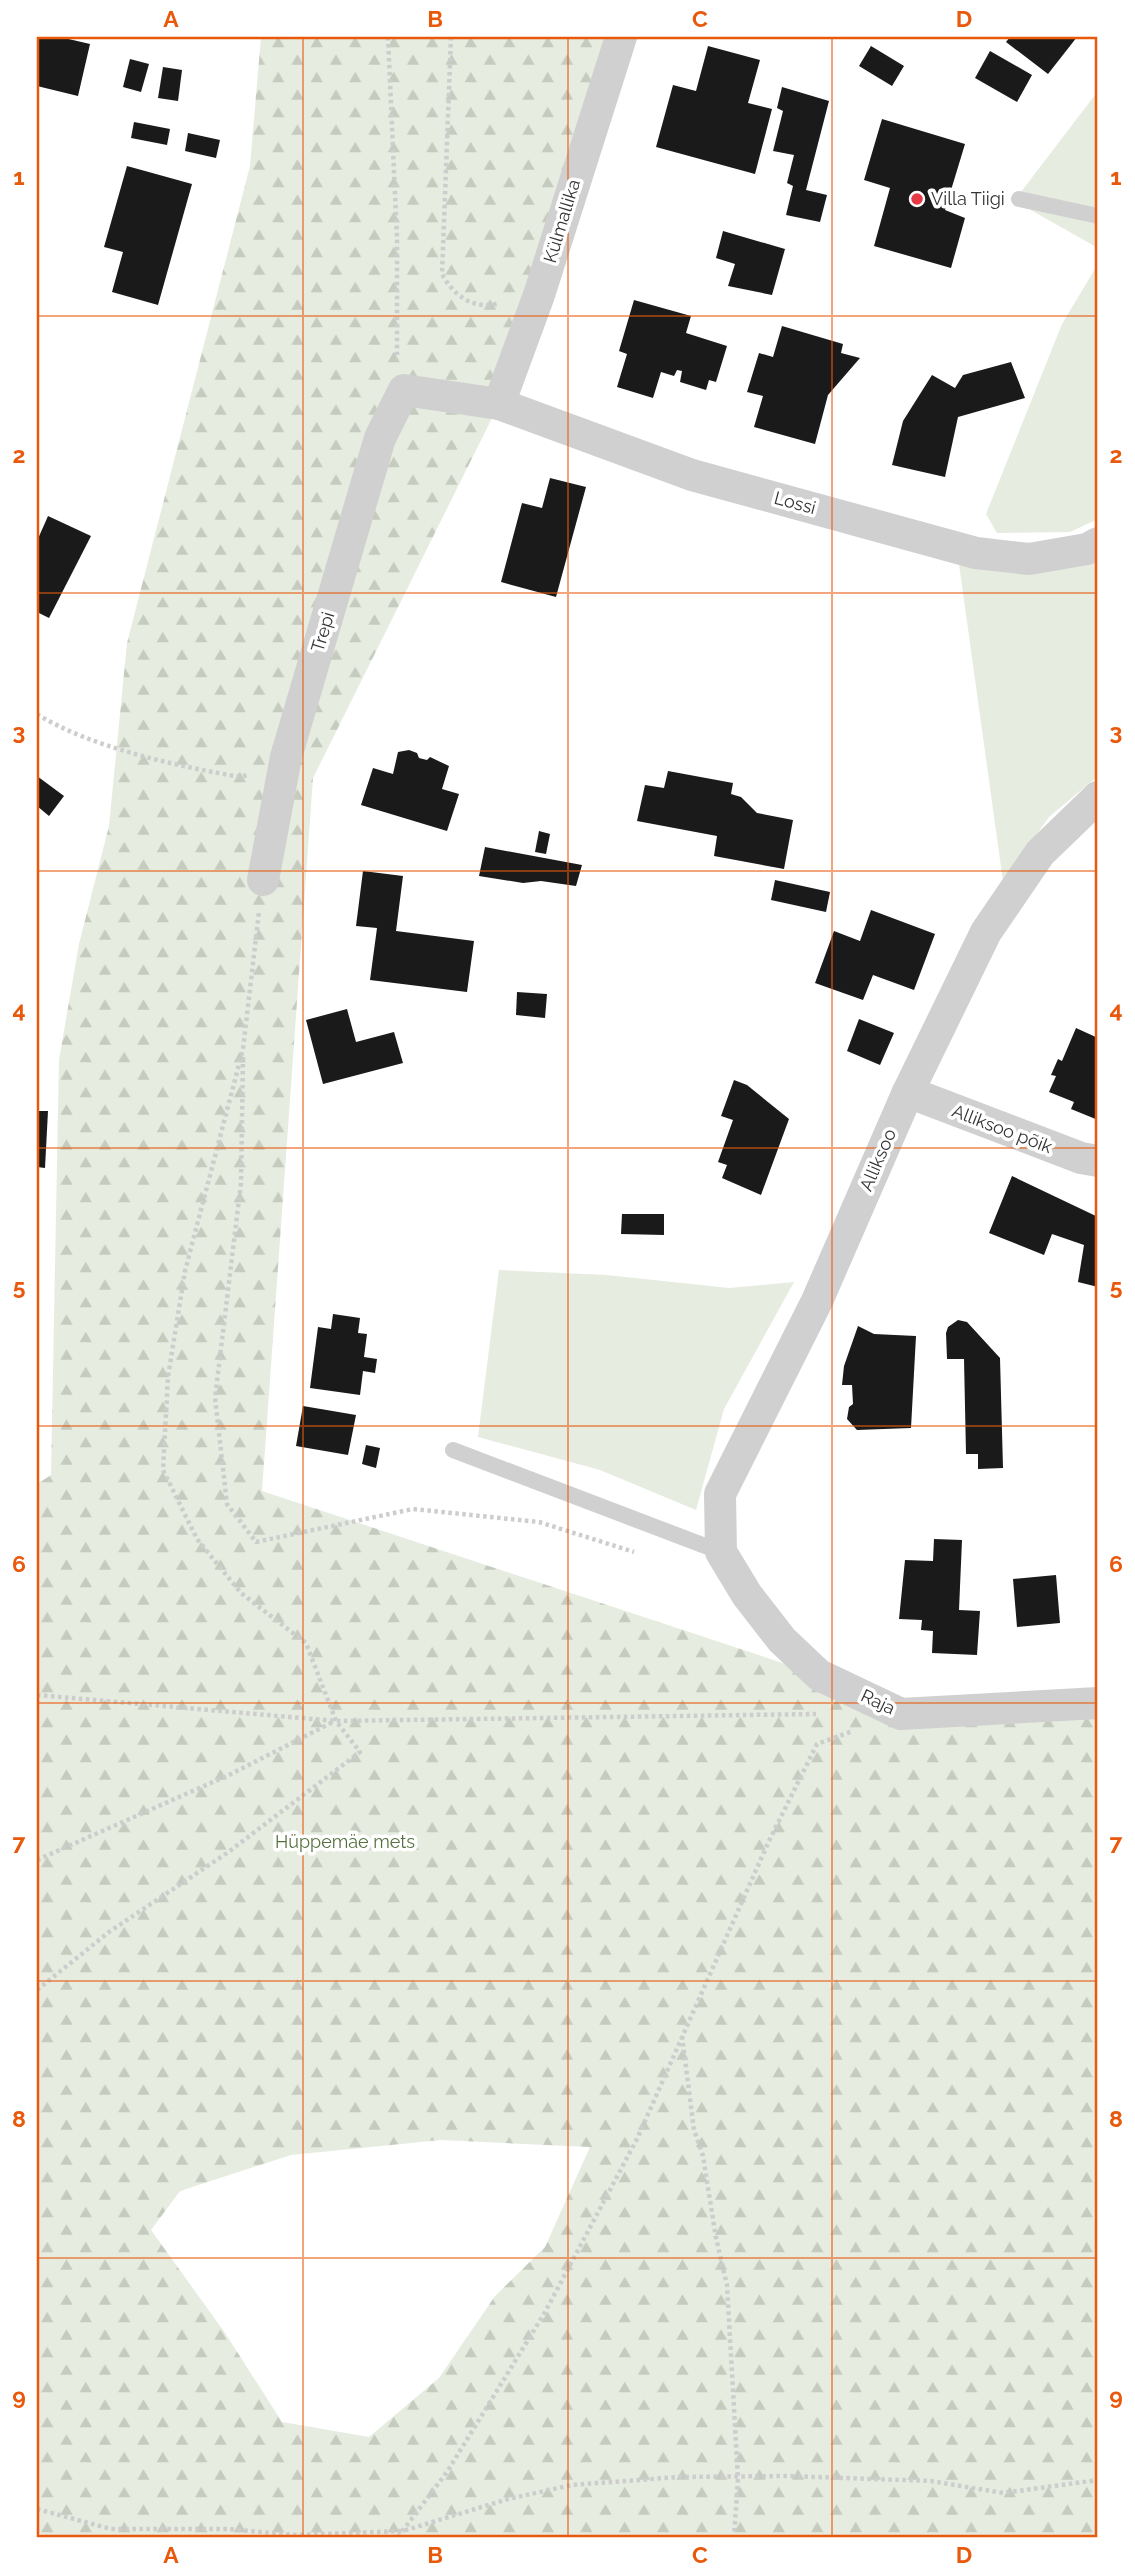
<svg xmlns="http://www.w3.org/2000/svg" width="1135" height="2574" viewBox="0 0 1135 2574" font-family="Raleway,sans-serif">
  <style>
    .forest { fill: url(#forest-firs); fill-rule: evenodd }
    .green { fill: #e6ecdf }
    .building { fill: #1a1a1a }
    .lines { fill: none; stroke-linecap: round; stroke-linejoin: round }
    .path { stroke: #cdcdcd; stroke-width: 4.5; stroke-dasharray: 3.5 3.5; stroke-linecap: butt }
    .lane { stroke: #d0d0d0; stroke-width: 16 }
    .street { stroke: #d0d0d0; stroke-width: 32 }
    .grid { fill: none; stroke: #e8590c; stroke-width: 2; stroke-opacity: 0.55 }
    .poi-dot { fill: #e63946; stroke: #fff; stroke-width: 2.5 }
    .labels { text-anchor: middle; stroke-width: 7; stroke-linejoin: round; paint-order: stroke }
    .poi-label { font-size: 18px; fill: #333; stroke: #fff; text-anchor: start }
    .street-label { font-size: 18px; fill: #333; stroke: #fff }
    .park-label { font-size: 18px; fill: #56703f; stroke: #fff }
    .neatline { fill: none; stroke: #e8590c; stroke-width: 2.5 }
    .grid-label { font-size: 23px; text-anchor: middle; font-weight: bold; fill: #e8590c }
  </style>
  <defs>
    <pattern id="forest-firs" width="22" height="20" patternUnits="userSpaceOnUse" patternTransform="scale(1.75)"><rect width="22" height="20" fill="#e6ecdf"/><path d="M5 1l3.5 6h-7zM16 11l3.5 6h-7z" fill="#c6cbc0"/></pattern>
  </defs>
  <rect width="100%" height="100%" fill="#fff"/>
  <path class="forest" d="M 261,37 L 621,37 L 499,404 L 313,778 L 262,1491 L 819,1675 L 901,1714 L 1098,1703 L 1098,2537 L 47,2537 L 37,2533 L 37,1484 L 51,1475 L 59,1060 L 79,944 L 109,826 L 127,643 L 250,166 ZM 441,2140 L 590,2147 L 545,2247 L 495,2296 L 439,2378 L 369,2437 L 282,2422 L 225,2333 L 151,2230 L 180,2191 L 291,2155 Z"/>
  <g class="green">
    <polygon points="1098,91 1098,208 1021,192"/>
    <polygon points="1029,209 1098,224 1098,248"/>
    <polygon points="1098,264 1098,519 1070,532 997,533 986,514 1062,324"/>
    <polygon points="1098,553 1098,776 1049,817 1003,881 959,564"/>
    <polygon points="499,1270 606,1275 729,1288 794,1282 724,1409 696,1510 600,1470 478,1437"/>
  </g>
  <g class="building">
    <polygon points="37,37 60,37 90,44 78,96 37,86"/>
    <polygon points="1010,37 1077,37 1048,74 1006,42"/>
    <polygon points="708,46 760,60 748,103 772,109 755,174 656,147 673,85 696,91"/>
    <polygon points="871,46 904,66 892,86 859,66"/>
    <polygon points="990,51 1032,75 1017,102 975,78"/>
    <polygon points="130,59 149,64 141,92 123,87"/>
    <polygon points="163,67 182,70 178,101 158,98"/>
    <polygon points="782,87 829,101 806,190 827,195 820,222 786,215 793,186 787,183 794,155 773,151 783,111 777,108"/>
    <polygon points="882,119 965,144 945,210 965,218 951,268 874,246 890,188 864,180"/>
    <polygon points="134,122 170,129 167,145 131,138"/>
    <polygon points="188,133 220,140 216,158 185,151"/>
    <polygon points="127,166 192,184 158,305 112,292 123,252 104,247"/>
    <polygon points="723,231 785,249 772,295 728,286 735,264 716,258"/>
    <polygon points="634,300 691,316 686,333 727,346 716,382 709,380 706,390 680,382 682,371 677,370 674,376 661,372 653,398 617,387 627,354 619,351"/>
    <polygon points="782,326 843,344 841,353 860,358 828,395 815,444 754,427 763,396 747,392 759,353 773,357"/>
    <polygon points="1011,362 1025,398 958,417 945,477 892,465 903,421 932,375 955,388 963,375"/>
    <polygon points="550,478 586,487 556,597 501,582 522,503 542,508"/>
    <polygon points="48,516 91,536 49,618 37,612 37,541"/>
    <polygon points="409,750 417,753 419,758 427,760 430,757 449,766 442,789 459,794 447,831 361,805 373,768 393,774 398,752"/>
    <polygon points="668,771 733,783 731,794 741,797 757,813 793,820 784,869 714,856 717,836 637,821 645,785 664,788"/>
    <polygon points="37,776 64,796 49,816 37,806"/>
    <polygon points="539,831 550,834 546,854 535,852"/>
    <polygon points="485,847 582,865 576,886 541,881 523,883 479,876"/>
    <polygon points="363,871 403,876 396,931 474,941 467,992 370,980 377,928 356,926"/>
    <polygon points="775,880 830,892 826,912 771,900"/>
    <polygon points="871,910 935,934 914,990 873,975 863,1000 815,983 834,931 860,941"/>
    <polygon points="517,992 547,994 545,1018 516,1015"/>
    <polygon points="347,1009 356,1042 394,1032 403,1063 323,1084 306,1020"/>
    <polygon points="859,1019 894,1033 880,1065 847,1051"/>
    <polygon points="1076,1028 1098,1038 1098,1120 1071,1109 1074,1102 1049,1092 1056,1076 1051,1075 1058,1059 1062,1061"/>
    <polygon points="734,1080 747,1085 789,1119 761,1195 722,1178 727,1165 718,1162 733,1120 721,1116"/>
    <polygon points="37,1111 48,1111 45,1168 37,1167"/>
    <polygon points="1012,1176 1098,1217 1098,1287 1078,1282 1084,1245 1052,1234 1044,1255 989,1233"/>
    <polygon points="622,1214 664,1214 664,1235 621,1234"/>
    <polygon points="333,1314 360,1318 358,1333 367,1334 364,1357 377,1359 375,1373 363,1371 360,1395 310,1388 318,1327 331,1329"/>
    <polygon points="958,1320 967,1322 1000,1358 1003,1468 978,1469 978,1454 966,1454 964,1359 947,1359 946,1333 948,1327"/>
    <polygon points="858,1326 874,1334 916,1336 911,1428 857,1430 847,1419 849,1407 853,1404 852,1385 842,1385 844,1366"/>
    <polygon points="303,1406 356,1415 348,1455 296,1446"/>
    <polygon points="366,1445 380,1448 376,1468 362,1464"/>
    <polygon points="934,1539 962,1540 959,1610 980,1611 977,1655 932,1653 933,1631 921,1630 922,1620 899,1619 905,1560 933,1561"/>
    <polygon points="1056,1575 1060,1623 1017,1627 1013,1579"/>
  </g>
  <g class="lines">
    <g class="path">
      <polyline points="388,37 397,239 397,355"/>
      <path d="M 451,37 L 442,274 C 453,295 474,311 499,303"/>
      <path d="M 37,714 C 89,747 180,767 241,777 L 247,775"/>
      <polyline points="243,1057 241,1183 215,1398 227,1504 256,1542 413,1509 539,1522 634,1552"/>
      <polyline points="37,1695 336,1721 816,1714"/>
      <polyline points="37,1860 231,1774 335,1721"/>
      <polyline points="37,1990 109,1932 227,1853 360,1752 336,1721 306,1643 241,1593 197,1539 163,1470 168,1377 185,1271 243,1049 259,912"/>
      <polyline points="682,2036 694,2130 703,2156 716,2238 727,2285 738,2479 734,2537"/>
      <polyline points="37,2509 111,2529 227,2529 296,2535 403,2531 508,2499 572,2485 679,2477 788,2476 931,2481 1003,2493 1098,2480"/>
      <polyline points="398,2537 447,2472 544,2314 637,2139 768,1843 817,1744 853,1731"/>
    </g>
    <g class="lane">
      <polyline points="1019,199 1098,216"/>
      <polyline points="453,1450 721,1552"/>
    </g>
    <g class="street">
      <polyline points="499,404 539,295 621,37"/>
      <polyline points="1098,797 1040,853 986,932 908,1092 817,1301 720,1494 721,1552 747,1595 782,1640 819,1675 901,1714 1098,1703"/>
      <polyline points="263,880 286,757 380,438 404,390 499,404 692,475 976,553 1029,559 1087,549 1098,543"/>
      <polyline points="908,1092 1081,1158 1098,1161"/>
    </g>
  </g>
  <path class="grid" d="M 303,37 L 303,2537M 568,37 L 568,2537M 832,37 L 832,2537M 37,316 L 1098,316M 37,593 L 1098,593M 37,871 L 1098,871M 37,1148 L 1098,1148M 37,1426 L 1098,1426M 37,1703 L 1098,1703M 37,1981 L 1098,1981M 37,2258 L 1098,2258"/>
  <circle class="poi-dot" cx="917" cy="199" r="7"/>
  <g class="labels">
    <g class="poi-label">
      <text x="931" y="205">Villa Tiigi</text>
    </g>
    <g class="street-label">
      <text transform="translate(562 221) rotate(-73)" y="6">Külmallika</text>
      <text transform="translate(795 503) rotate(15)" y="6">Lossi</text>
      <text transform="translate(323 632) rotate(-73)" y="6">Trepi</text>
      <text transform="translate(1002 1129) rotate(21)" y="6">Alliksoo põik</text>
      <text transform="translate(878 1160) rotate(-67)" y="6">Alliksoo</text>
      <text transform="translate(878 1702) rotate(25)" y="6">Raja</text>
    </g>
    <g class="park-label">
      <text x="345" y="1848">Hüppemäe mets</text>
    </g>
  </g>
  <rect width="1135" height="2574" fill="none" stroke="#ffffff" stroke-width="77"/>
  <rect x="38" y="38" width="1058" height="2498" class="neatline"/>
  <g class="grid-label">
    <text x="171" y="27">A</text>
    <text x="435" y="27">B</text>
    <text x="700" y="27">C</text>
    <text x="964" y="27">D</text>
    <text x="19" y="185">1</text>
    <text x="1116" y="185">1</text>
    <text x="19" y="463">2</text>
    <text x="1116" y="463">2</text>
    <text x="19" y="740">3</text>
    <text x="1116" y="740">3</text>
    <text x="19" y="1018">4</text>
    <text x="1116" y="1018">4</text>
    <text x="19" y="1295">5</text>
    <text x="1116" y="1295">5</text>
    <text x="19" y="1572">6</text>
    <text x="1116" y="1572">6</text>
    <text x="19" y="1850">7</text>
    <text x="1116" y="1850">7</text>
    <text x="19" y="2127">8</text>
    <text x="1116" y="2127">8</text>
    <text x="19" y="2405">9</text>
    <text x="1116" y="2405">9</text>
    <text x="171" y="2563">A</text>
    <text x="435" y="2563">B</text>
    <text x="700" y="2563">C</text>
    <text x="964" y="2563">D</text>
  </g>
</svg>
